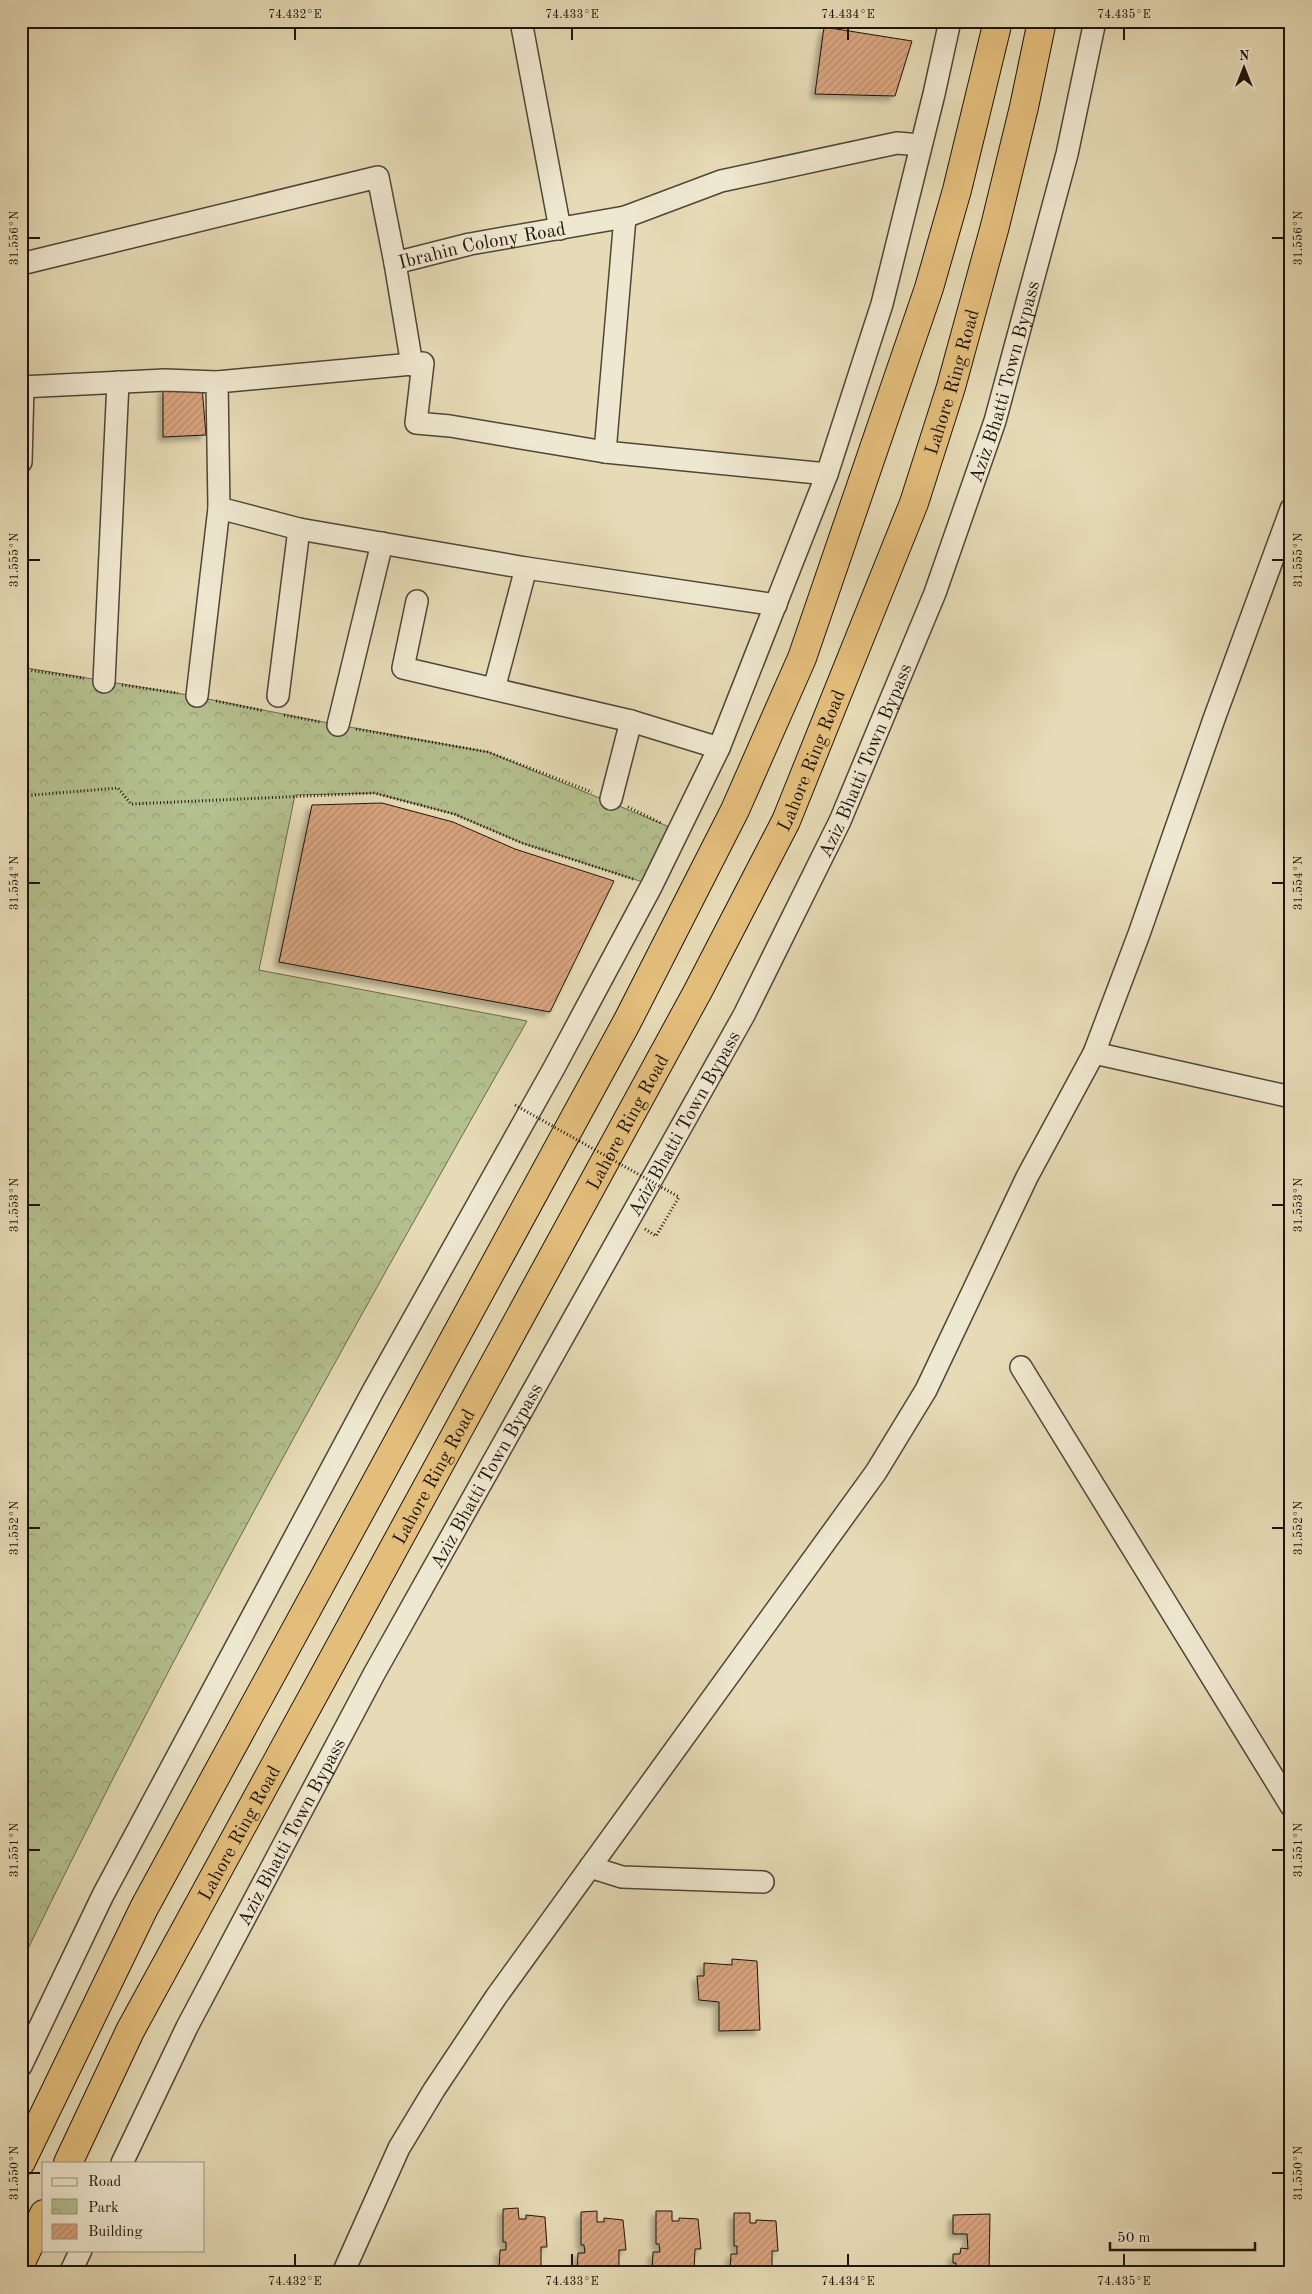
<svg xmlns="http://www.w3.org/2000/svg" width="1312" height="2294" viewBox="0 0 1312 2294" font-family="'Old Standard TT',serif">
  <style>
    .park { fill: url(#park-crowns); stroke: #686a4e }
    .building { fill: url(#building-hatch); stroke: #1d140d; filter: url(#shadow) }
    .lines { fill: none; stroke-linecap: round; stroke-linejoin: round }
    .minor-casing { stroke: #4f4637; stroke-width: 24 }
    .highway-casing { stroke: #1d140d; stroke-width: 30 }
    .path { stroke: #1d140d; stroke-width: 3; stroke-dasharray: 1 2.5; stroke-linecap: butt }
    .minor { stroke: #efe8d0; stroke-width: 21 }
    .highway { stroke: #e3be7b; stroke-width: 28 }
    .path-bridge { stroke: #1d140d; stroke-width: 3; stroke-dasharray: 1 2.5; stroke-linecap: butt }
    .ticks { fill: none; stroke: #1d140d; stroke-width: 2 }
    .labels { text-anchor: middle; stroke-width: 4; stroke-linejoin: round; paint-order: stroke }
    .street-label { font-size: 19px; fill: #1d140d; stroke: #efe8d0 }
    .neatline { fill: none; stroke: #1d140d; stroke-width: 2 }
    .ticks-label { font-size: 12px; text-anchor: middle; fill: #1d140d }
  </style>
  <defs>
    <pattern id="park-crowns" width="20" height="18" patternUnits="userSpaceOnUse" patternTransform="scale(1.25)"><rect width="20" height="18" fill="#b4c08e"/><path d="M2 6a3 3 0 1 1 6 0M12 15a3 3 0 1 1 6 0" fill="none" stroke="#9aa479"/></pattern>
    <pattern id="building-hatch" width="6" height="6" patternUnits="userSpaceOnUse" patternTransform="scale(1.25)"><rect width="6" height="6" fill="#d8a47e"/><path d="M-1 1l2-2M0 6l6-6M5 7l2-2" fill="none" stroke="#b98c6c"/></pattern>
    <filter id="shadow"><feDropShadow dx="-4.5" dy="4.5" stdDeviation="2.5" flood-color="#0004"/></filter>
  </defs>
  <rect width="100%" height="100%" fill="#e6dbb6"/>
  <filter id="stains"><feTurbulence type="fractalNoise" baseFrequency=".004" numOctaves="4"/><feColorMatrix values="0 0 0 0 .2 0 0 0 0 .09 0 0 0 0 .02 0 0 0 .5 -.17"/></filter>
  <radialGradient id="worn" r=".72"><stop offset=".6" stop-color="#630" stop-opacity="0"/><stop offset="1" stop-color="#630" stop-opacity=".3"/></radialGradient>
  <path class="park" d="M 21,667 L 188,695 L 338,725 L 488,752 L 677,830 L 652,885 L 522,843 L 454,814 L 374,793 L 295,795 L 259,970 L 527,1021 C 351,1331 177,1642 21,1963 Z"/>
  <g class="building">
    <polygon points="824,27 912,41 895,96 815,94"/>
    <polygon points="202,387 206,435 163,437 163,388"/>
    <polygon points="382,803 453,822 515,849 614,881 550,1012 279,962 312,805"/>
    <polygon points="732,1959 757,1961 760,2030 719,2031 719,2002 699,2000 697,1976 704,1976 704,1963 732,1965"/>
    <polygon points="518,2208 519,2219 526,2219 526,2215 545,2217 547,2247 541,2247 541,2273 499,2273 500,2250 506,2250 506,2242 503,2242 503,2209"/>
    <polygon points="597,2211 597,2222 604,2222 604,2218 623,2220 626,2250 619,2250 619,2273 577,2273 578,2253 585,2253 584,2245 581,2245 581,2212"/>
    <polygon points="656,2211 672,2211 672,2221 679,2221 679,2218 698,2219 701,2249 695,2249 694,2273 652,2273 653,2252 660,2252 659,2244 656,2244"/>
    <polygon points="734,2213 750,2213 750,2223 756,2223 756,2220 776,2221 778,2251 772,2251 772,2273 730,2273 731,2254 737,2254 737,2246 734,2246"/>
    <polygon points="990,2214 989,2273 954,2273 953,2267 956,2267 956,2263 953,2263 953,2254 960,2254 961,2248 968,2249 967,2234 953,2234 953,2215"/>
  </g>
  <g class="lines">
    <g class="minor-casing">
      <g id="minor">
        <polyline points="521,21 560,229"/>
        <polyline points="395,263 412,365"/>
        <path id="s1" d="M 21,264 L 378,177 L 395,263 L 470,244 L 625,217 L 721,181 L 897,143 L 921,145"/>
        <polyline points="217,382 423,363 416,423 450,426 605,452 827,474"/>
        <polyline points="21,387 165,380 217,382 219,508 299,529 526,568 776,605"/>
        <polyline points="605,452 625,217"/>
        <polyline points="21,462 23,387"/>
        <polyline points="417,601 403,668 631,721 719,748"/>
        <polyline points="104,682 118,382"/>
        <polyline points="494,689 526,568"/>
        <polyline points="197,696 219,508"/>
        <polyline points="278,696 299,529"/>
        <polyline points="338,725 382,543"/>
        <polyline points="611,799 631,721"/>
        <polyline points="1094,1053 1291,1097"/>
        <polyline points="1021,1367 1291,1806"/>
        <polyline points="590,1867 622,1877 763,1882"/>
        <polyline points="21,2066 103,1895 373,1391 554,1068 652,885 719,748 827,474 882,304 934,94 950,21"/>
        <path id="s2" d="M 122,2163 L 187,2027 L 374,1674 L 744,1015 L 840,821 L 935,593 L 995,421 L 1067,154 L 1095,21"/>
        <polyline points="70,2273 81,2250"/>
        <polyline points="343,2273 399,2148 434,2090 496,1997 876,1472 926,1390 1027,1177 1094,1053 1139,934 1214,719 1291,509"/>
      </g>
    </g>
    <g class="highway-casing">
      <g id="highway">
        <polyline points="21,2162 144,1908 627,1022 735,810 802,658 929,288 957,190 998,21"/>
        <path id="s3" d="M 68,2163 L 130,2031 L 698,991 L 786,821 L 914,503 L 951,387 L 995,226 L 1024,107 L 1042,21"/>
        <polyline points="21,2262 44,2214"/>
      </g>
    </g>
    <g class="path">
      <polyline points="21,669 84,678"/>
      <polyline points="122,685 178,693"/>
      <polyline points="216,701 264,711"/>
      <polyline points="284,715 320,722"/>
      <polyline points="356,729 488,752 592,792"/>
      <polyline points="21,796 118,788 131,804 374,793 454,814 522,843 633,879"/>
      <polyline points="628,807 661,823"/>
      <polyline points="645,1229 656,1236 679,1197"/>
    </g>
    <use href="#minor" class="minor"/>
    <use href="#highway" class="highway"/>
    <polyline class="path-bridge" points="515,1105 679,1197"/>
  </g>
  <path class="ticks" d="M 295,28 L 295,40M 572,28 L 572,40M 848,28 L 848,40M 1124,28 L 1124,40M 28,238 L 40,238M 1272,238 L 1284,238M 28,560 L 40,560M 1272,560 L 1284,560M 28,883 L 40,883M 1272,883 L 1284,883M 28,1205 L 40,1205M 1272,1205 L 1284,1205M 28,1528 L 40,1528M 1272,1528 L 1284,1528M 28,1850 L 40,1850M 1272,1850 L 1284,1850M 28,2173 L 40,2173M 1272,2173 L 1284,2173M 295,2254 L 295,2266M 572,2254 L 572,2266M 848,2254 L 848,2266M 1124,2254 L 1124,2266"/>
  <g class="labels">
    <g class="street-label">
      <text dy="7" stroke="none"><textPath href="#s1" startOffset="544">Ibrahin Colony Road</textPath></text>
      <text dy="7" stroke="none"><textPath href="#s2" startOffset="1992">Aziz Bhatti Town Bypass</textPath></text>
      <text dy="7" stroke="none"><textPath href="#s3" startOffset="1992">Lahore Ring Road</textPath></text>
      <text dy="7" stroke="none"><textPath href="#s3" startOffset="1588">Lahore Ring Road</textPath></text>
      <text dy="7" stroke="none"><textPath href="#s2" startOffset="1588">Aziz Bhatti Town Bypass</textPath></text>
      <text dy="7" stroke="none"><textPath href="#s3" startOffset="1182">Lahore Ring Road</textPath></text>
      <text dy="7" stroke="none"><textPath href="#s2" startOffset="1182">Aziz Bhatti Town Bypass</textPath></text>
      <text dy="7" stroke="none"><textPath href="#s2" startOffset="778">Aziz Bhatti Town Bypass</textPath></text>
      <text dy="7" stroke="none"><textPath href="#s3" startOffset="778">Lahore Ring Road</textPath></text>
      <text dy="7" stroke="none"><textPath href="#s2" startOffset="372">Aziz Bhatti Town Bypass</textPath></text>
      <text dy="7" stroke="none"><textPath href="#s3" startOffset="372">Lahore Ring Road</textPath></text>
    </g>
  </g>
  <rect width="1312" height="2294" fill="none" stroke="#e6dbb6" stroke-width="55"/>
  <rect x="42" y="2162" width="162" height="90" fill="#efe8d0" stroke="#9b9382"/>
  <rect x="52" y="2178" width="25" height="8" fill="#efe8d0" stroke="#9b9382"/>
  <text x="88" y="2186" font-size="15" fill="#1d140d">Road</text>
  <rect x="52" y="2199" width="25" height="15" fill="url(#park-crowns)" stroke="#9b9382"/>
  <text x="88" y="2212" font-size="15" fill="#1d140d">Park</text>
  <rect x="52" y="2224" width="25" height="15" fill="url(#building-hatch)" stroke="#9b9382"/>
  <text x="88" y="2236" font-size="15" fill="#1d140d">Building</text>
  <g transform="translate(1244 68)" stroke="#efe8d0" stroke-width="4" paint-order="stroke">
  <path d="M0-4L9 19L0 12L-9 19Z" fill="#1d140d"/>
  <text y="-8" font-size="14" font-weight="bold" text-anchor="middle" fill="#1d140d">N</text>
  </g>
  <path d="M1110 2242v8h145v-8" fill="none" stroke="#1d140d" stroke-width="2.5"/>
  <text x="1117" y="2242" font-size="15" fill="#1d140d" stroke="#efe8d0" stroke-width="4" paint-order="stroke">50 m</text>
  <rect x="28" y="28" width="1256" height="2238" class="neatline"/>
  <g class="ticks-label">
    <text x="295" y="18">74.432°E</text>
    <text x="572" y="18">74.433°E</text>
    <text x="848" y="18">74.434°E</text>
    <text x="1124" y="18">74.435°E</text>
    <text transform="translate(14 238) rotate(-90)" y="4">31.556°N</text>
    <text transform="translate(1298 238) rotate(-90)" y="4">31.556°N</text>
    <text transform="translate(14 560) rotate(-90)" y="4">31.555°N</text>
    <text transform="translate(1298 560) rotate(-90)" y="4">31.555°N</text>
    <text transform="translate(14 883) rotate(-90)" y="4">31.554°N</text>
    <text transform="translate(1298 883) rotate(-90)" y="4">31.554°N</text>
    <text transform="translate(14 1205) rotate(-90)" y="4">31.553°N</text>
    <text transform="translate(1298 1205) rotate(-90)" y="4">31.553°N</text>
    <text transform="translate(14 1528) rotate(-90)" y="4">31.552°N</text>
    <text transform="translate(1298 1528) rotate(-90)" y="4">31.552°N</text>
    <text transform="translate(14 1850) rotate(-90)" y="4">31.551°N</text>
    <text transform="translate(1298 1850) rotate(-90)" y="4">31.551°N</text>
    <text transform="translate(14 2173) rotate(-90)" y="4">31.550°N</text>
    <text transform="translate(1298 2173) rotate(-90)" y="4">31.550°N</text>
    <text x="295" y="2285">74.432°E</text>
    <text x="572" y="2285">74.433°E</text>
    <text x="848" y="2285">74.434°E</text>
    <text x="1124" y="2285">74.435°E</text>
  </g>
  <rect width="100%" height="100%" filter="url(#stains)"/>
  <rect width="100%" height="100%" fill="url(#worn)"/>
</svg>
